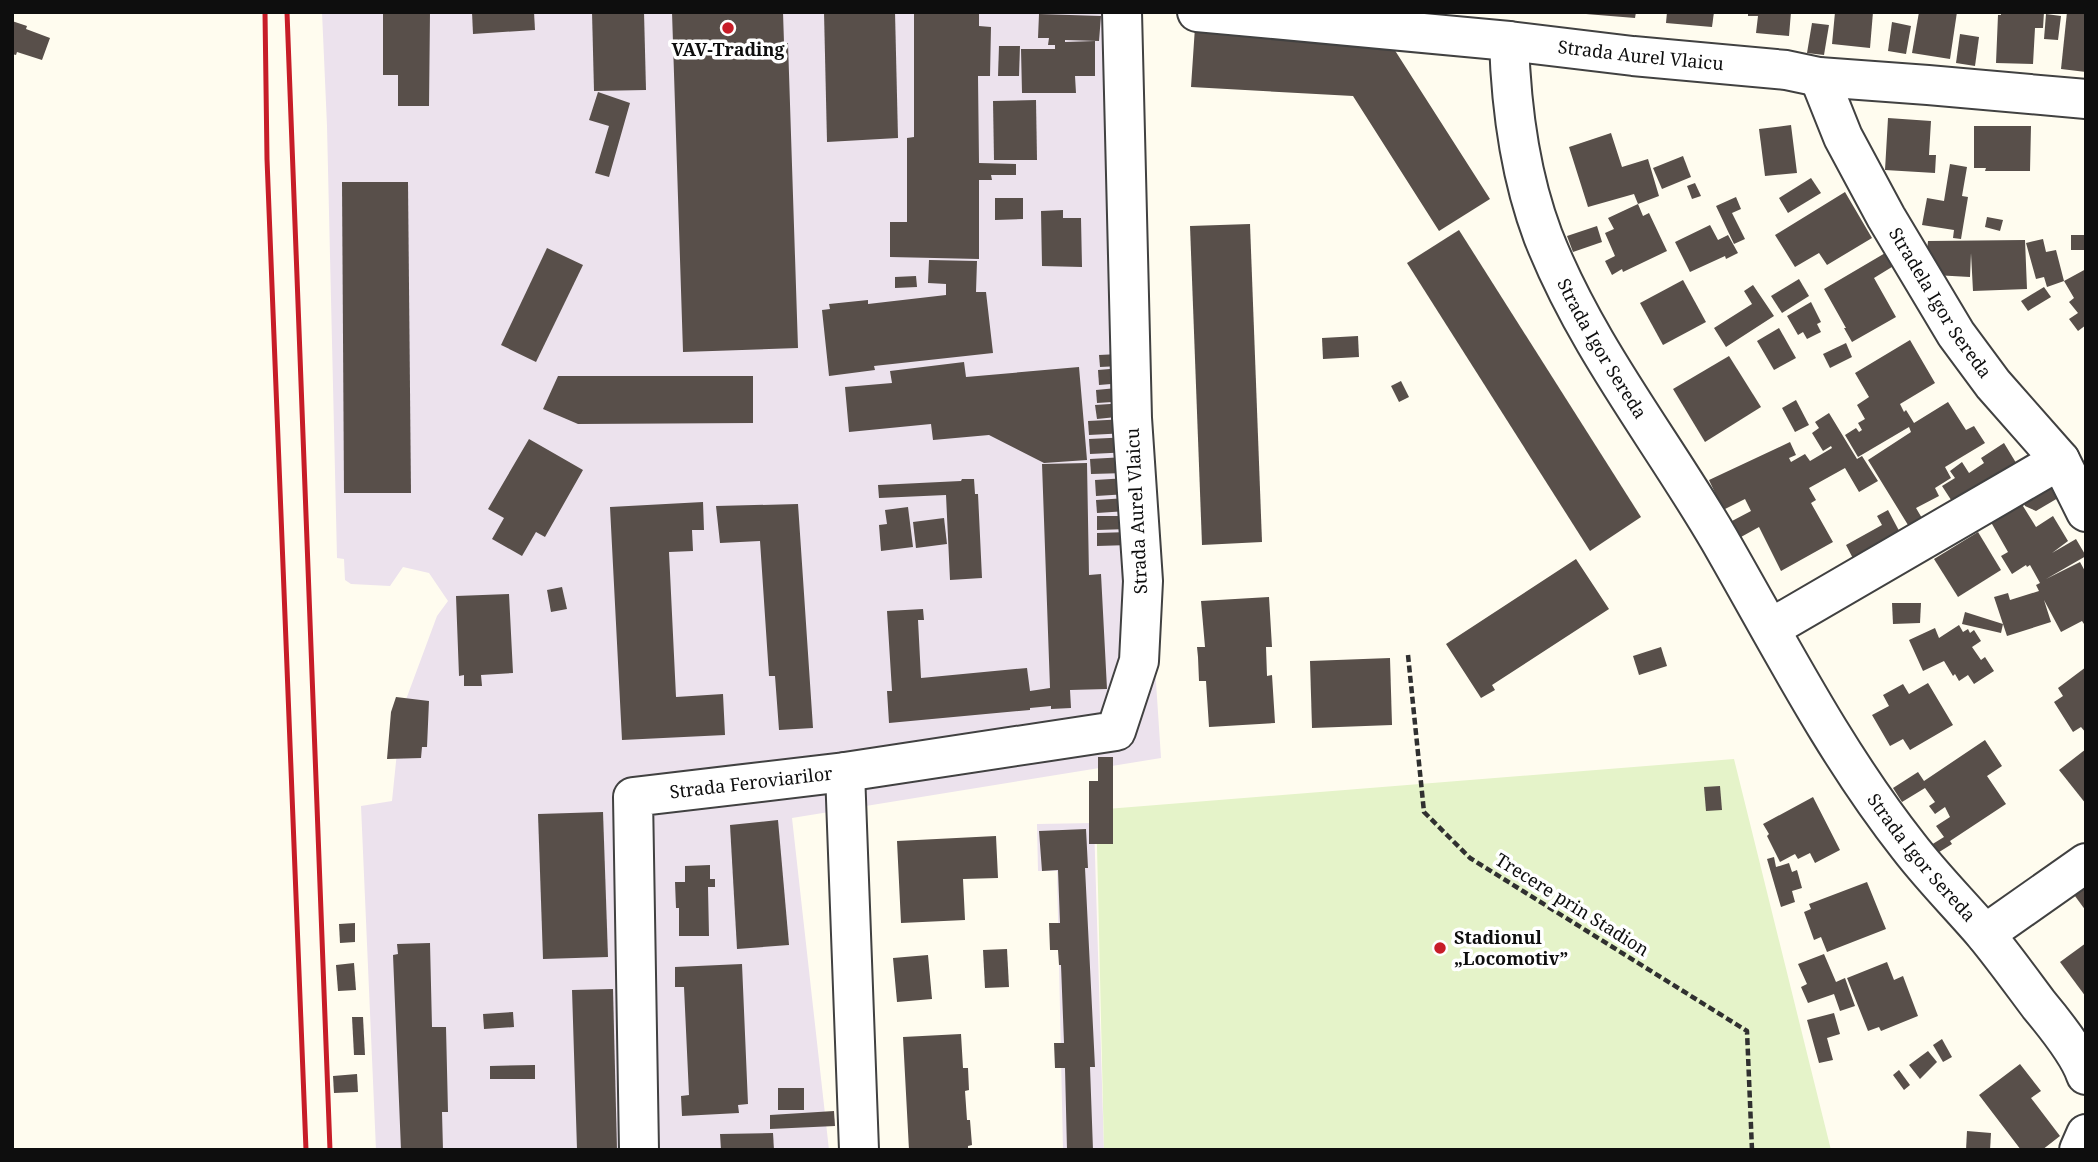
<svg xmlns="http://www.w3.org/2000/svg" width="2098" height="1162" viewBox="0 0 2098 1162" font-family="'Noto Serif',serif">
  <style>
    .industrial { fill: #ece2ed }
    .pitch { fill: #e5f3c9 }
    .building { fill: #584f4a }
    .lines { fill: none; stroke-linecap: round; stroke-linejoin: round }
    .minor-casing { stroke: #414141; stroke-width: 42 }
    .path { stroke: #303030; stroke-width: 4.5; stroke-dasharray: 7 3.5; stroke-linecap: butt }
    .minor { stroke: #fff; stroke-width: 38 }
    .rail { stroke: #c71d28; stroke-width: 5 }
    .poi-dot { fill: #c71d28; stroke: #fff; stroke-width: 2.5 }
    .labels { text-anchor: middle; stroke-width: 7; stroke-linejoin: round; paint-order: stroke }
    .poi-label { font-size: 18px; font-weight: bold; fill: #0e0e0e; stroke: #fff }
    .street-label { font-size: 18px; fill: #0e0e0e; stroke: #fff }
  </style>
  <rect width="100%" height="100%" fill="#fffcef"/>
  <g class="industrial">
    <polygon points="322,12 1112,12 1161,758 792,818 829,1150 376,1150 361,806 392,801 401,713 437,616 448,601 429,573 403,567 390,586 351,584 345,580 344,559 337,558 327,126"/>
    <polygon points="1094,823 1104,1150 1063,1150 1057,871 1038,871 1037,824"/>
  </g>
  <polygon class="pitch" points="1734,759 1831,1150 1104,1150 1097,846 1094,810"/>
  <g class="building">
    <polygon points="383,12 430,12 429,106 398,106 398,75 383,75"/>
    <polygon points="472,12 534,12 535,30 473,34"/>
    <polygon points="592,12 644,12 646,90 594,91"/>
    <polygon points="672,12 783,12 784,43 788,43 798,348 683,352"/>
    <polygon points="824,12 895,12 898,138 827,142"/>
    <polygon points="914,12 979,12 979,26 991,27 990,76 978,76 979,163 1016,164 1016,175 991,175 992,180 979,180 979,259 890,257 890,222 907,222 907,138 914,137"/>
    <polygon points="1586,12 1636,12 1635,18 1586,14"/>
    <polygon points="1667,12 1714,12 1712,27 1666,23"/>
    <polygon points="1748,12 1791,12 1789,36 1756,33 1758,16 1748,16"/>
    <polygon points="1835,12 1873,12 1870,48 1832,44"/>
    <polygon points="1919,12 1957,12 1950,59 1912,53"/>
    <polygon points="2001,12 2044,12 2043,28 2035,28 2033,64 1996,63 1998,15 2001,15"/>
    <polygon points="2067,12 2086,12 2086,72 2061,69"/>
    <polygon points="1039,14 1101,16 1099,41 1065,40 1065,42 1095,41 1095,76 1075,76 1076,93 1022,93 1021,49 1055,49 1055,45 1048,45 1049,38 1038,38"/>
    <polygon points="2046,14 2061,16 2058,40 2044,39"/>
    <polygon points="12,21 27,26 26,29 50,38 42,60 17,52 16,55 12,54"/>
    <polygon points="1892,22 1911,26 1906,54 1888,51"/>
    <polygon points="1812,23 1829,25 1824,55 1807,53"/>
    <polygon points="1195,27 1387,38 1490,199 1439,231 1353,96 1191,87"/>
    <polygon points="1960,34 1979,37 1975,66 1956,63"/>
    <polygon points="999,46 1020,46 1019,76 998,76"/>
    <polygon points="598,92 630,103 609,177 595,173 609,126 589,120"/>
    <polygon points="1036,100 1037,160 994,160 993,101"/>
    <polygon points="1888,118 1931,121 1929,155 1936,155 1935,173 1885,170"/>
    <polygon points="1791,125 1797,173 1765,176 1759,129"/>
    <polygon points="1974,126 2031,126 2030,171 1985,171 1986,168 1974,168"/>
    <polygon points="1611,133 1622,167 1648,159 1659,196 1638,204 1634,194 1588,207 1569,147"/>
    <polygon points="1683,156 1691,177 1662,189 1653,168"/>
    <polygon points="1950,164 1967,167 1962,196 1968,197 1961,239 1953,238 1954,230 1922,225 1927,198 1944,201"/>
    <polygon points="1811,178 1821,193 1788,213 1779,198"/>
    <polygon points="342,182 408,182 411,493 344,493"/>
    <polygon points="1695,183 1701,196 1692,199 1687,186"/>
    <polygon points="1845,192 1872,238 1827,265 1819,253 1795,267 1775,235"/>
    <polygon points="1736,197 1741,209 1732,213 1745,239 1734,244 1716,206"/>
    <polygon points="995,198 1023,198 1023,219 995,220"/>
    <polygon points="1638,204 1643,216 1649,213 1667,251 1623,272 1622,269 1612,275 1605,261 1615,256 1605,233 1614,229 1608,218"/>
    <polygon points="1063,210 1063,218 1081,218 1082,267 1042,266 1041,211"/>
    <polygon points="1987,217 2003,220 2000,231 1985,227"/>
    <polygon points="1250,224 1262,542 1202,545 1190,226"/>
    <polygon points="1710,225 1718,240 1728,235 1738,253 1726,259 1725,256 1690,272 1675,242"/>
    <polygon points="1597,226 1602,242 1573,252 1567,236"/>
    <polygon points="1459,230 1641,517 1590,551 1407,263"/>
    <rect x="2071" y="235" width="15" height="15"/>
    <polygon points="2043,239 2046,252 2056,250 2064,281 2047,287 2044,277 2036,279 2026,243"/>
    <polygon points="2025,240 2027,289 1973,291 1971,253 1970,277 1934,275 1926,260 1928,241"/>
    <polygon points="547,248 583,265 536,362 501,345"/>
    <polygon points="1892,249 1900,262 1874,278 1896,317 1852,342 1844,328 1846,328 1824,289"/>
    <polygon points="929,260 977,261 976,292 986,292 993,353 874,366 875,370 829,376 822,310 830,309 829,304 868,300 868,304 946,295 946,284 928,283"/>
    <polygon points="2086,269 2086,325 2078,331 2069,319 2078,313 2069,302 2074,298 2064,281"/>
    <polygon points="916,276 917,287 895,288 895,277"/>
    <polygon points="1799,279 1809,296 1782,313 1771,296"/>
    <polygon points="1683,280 1706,322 1663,345 1640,303"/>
    <polygon points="1753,285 1774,316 1726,347 1714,328 1752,304 1744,291"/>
    <polygon points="2044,287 2051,297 2028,311 2021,301"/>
    <polygon points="1811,302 1821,322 1817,324 1821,332 1807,339 1803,332 1798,335 1787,316"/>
    <polygon points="1779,328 1796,358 1774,370 1757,341"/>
    <polygon points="1358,336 1359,357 1323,359 1322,338"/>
    <polygon points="1910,340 1935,383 1900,404 1904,412 1906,410 1914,423 1948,402 1966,430 1974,426 1985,443 1945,467 1951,478 1935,488 1939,496 1916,508 1929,530 1916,538 1868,460 1911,432 1909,427 1858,457 1845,435 1856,428 1859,432 1862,430 1858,423 1865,419 1857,405 1869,397 1855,373"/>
    <polygon points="1846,343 1852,357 1830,368 1823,354"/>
    <polygon points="1119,354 1120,366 1100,367 1099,355"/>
    <polygon points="1729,356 1761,407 1705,442 1673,389"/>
    <polygon points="964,362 966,377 1079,367 1087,460 1044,463 989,435 933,440 931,424 849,432 845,387 892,383 890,371"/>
    <polygon points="1122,368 1123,383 1099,385 1098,370"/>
    <polygon points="558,376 753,376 753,423 578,424 543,409"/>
    <polygon points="1401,381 1409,397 1399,402 1391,386"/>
    <polygon points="1127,387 1127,401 1097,403 1096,390"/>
    <polygon points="1796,400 1809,425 1795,432 1782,408"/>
    <polygon points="1125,403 1126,416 1097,419 1095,405"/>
    <polygon points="1829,413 1857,459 1862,456 1878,481 1859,492 1845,468 1809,488 1816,500 1811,503 1833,542 1781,571 1759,527 1741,537 1732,521 1751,511 1745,499 1723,510 1709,480 1790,442 1796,455 1789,458 1791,462 1805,454 1810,461 1832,448 1831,446 1823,451 1812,433 1819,428 1815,422"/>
    <polygon points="1126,419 1127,433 1089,435 1088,421"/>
    <polygon points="1130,437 1131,452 1090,454 1089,439"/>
    <polygon points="529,439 583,470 545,537 536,532 522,556 492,539 504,518 488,509"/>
    <polygon points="2004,443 2021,471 1955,506 1942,486 1955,478 1950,471 1962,462 1969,473 1984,463 1981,458"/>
    <polygon points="1125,457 1126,473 1091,474 1090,459"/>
    <polygon points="1087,463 1089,575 1101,574 1107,689 1070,690 1071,708 1051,709 1051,706 1030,708 1030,710 889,723 887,691 892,691 887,611 923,609 924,620 918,620 921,678 1027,668 1030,691 1050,688 1042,464"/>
    <polygon points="1127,478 1128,494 1096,496 1095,480"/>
    <polygon points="962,479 974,479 975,494 978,494 982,578 950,580 946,495 879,498 878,485 961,481"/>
    <polygon points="2035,487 2051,488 2058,498 2036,511 2025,506 2021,496"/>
    <polygon points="1127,498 1127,511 1097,513 1096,500"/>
    <polygon points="2018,498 2036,527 2053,516 2068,541 2052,553 2076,539 2086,556 2046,579 2080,562 2086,573 2086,627 2082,621 2061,632 2044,600 2051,622 2007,636 1994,597 2008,593 2010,600 2039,591 2036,585 2040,583 2030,565 2027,567 2026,565 2012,574 2001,556 2008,552 1988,517"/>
    <polygon points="703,502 704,530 692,530 693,551 669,552 676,697 723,694 725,735 622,740 610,507"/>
    <polygon points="798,504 813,728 779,730 775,676 769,676 760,541 720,543 716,506"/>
    <polygon points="908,507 913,547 881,551 879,525 887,524 885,510"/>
    <polygon points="1888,510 1905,542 1858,568 1846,545 1882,525 1877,516"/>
    <polygon points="1097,516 1128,516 1129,529 1097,530"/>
    <polygon points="944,518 947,544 916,548 913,522"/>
    <polygon points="1129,532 1130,545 1097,546 1097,533"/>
    <polygon points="1978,532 2001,570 1958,597 1934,559"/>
    <polygon points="1576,559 1609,609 1492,685 1495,690 1481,698 1446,644"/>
    <polygon points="562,587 567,609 551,612 547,590"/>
    <polygon points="509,594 513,673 481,675 482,686 464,686 464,675 459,676 456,596"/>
    <polygon points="1269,597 1272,647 1266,647 1267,676 1272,675 1275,723 1209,727 1206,681 1199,681 1198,657 1197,647 1205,647 1201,601"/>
    <polygon points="1892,603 1921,603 1920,623 1893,624"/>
    <polygon points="1965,612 2003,624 2001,633 1962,624"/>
    <polygon points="1959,625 1963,632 1968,629 1970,633 1974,630 1981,641 1972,647 1981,660 1985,657 1994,671 1974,684 1968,675 1959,681 1955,674 1953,676 1944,661 1923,671 1909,640 1935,628 1939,638"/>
    <polygon points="1661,647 1667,666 1639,675 1633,656"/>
    <polygon points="1390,658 1392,725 1312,728 1310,661"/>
    <polygon points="2086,667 2086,733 2081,727 2073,732 2054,702 2063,696 2058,688"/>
    <polygon points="1928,683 1953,725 1910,750 1903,739 1890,746 1872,715 1889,706 1883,695 1903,684 1909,694"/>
    <polygon points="396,697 429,701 427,747 422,747 421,758 387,759 391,712"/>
    <polygon points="1985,740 2002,766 1987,776 2006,804 1950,841 1952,844 1936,854 1931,845 1944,837 1936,826 1950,817 1945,807 1935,814 1929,806 1935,802 1925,788 1902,802 1893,788 1918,772 1924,781"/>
    <polygon points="2086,749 2086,804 2059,770"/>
    <polygon points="1098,757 1113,757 1113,844 1089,844 1089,781 1098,781"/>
    <polygon points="1720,786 1722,810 1706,811 1704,787"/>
    <polygon points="1813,797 1840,850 1815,863 1810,853 1798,859 1795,854 1780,862 1767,836 1769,834 1763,824"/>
    <polygon points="603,812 608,957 543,959 538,814"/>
    <polygon points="778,820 789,945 737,949 730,825"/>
    <polygon points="1086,829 1088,868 1085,868 1095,1067 1090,1067 1093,1150 1067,1150 1065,1068 1055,1068 1054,1043 1064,1043 1061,965 1059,965 1058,950 1050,950 1049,923 1060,923 1058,870 1042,871 1039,831"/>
    <polygon points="996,836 998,878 963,879 965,920 901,923 897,841"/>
    <polygon points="1774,857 1776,867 1789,863 1792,872 1797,870 1802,888 1792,891 1795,902 1781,907 1767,859"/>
    <polygon points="710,865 710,879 715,879 715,887 708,887 709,936 679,936 679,908 676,908 675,882 685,882 685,866"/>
    <polygon points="1867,882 1886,929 1827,952 1821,937 1814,940 1804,912 1811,909 1809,904"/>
    <polygon points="2086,882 2086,911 2072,892"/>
    <polygon points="355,923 355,942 340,943 339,924"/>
    <polygon points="430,943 432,1027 446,1027 448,1112 442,1112 443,1150 401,1150 393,955 398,954 397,944"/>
    <polygon points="2086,943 2086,997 2060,962"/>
    <polygon points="1007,949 1009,987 985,988 983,950"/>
    <polygon points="1824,954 1836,982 1845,978 1855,1006 1840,1011 1834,994 1808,1003 1801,987 1807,984 1798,964"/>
    <polygon points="928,955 932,999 897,1002 893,958"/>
    <polygon points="1887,962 1894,980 1903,976 1918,1016 1881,1031 1879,1027 1868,1031 1847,978"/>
    <polygon points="354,963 356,990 338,991 336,965"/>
    <polygon points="742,964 748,1104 738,1105 739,1113 682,1116 681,1096 689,1095 684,987 675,987 675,967"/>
    <polygon points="613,989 617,1150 577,1150 572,990"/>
    <polygon points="513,1012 514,1027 484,1029 483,1014"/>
    <polygon points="1834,1013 1840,1034 1827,1038 1833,1060 1819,1063 1807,1020"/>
    <polygon points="352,1017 363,1017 365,1055 354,1055"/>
    <polygon points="961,1034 963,1068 968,1068 969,1090 965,1091 967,1120 970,1120 972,1145 968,1146 968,1150 909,1150 903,1037"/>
    <polygon points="1942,1039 1952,1057 1943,1062 1933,1045"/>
    <polygon points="1928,1051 1937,1062 1920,1079 1909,1065"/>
    <polygon points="2020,1064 2041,1091 2031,1098 2060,1136 2042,1150 2021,1150 1979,1095"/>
    <polygon points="535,1065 535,1079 490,1079 490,1066"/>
    <polygon points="1899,1070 1910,1085 1904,1090 1893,1075"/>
    <polygon points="357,1074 358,1092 334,1093 333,1076"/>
    <rect x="778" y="1088" width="26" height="22"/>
    <polygon points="834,1111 835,1126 770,1129 770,1115"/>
    <polygon points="1967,1131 1991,1133 1990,1150 1966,1150"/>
    <polygon points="773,1133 774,1150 721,1150 720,1134"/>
  </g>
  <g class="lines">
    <g class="minor-casing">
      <g id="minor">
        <path id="s1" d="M 1197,12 L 1509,41 L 1633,56 L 1786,70 L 1819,77 L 1928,85 L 2086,99"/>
        <path id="s2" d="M 1509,41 C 1511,106 1520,175 1543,236 C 1586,346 1660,438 1719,539 C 1779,643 1834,752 1909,847 C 1932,877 1959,904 1984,933 C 2003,956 2021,981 2039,1005 C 2054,1023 2079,1054 2086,1075"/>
        <path id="s3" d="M 1819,77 L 1843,137 L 1886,217 L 1956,334 L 1993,384 L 2060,460 L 2086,512"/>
        <polyline points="1771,628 2060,460"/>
        <polyline points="845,772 1116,731 1139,661 1143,581 1132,418 1122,12"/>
        <polyline points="1985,934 2086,863"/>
        <path id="s4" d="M 639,1150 L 633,797 L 845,772 L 859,1150"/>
        <polyline points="2079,1150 2086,1134"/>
      </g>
    </g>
    <polyline class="path" points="1408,655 1424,812 1470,858 1747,1031 1752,1150"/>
    <use href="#minor" class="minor"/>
    <g class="rail">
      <polyline points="265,12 267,159 306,1150"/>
      <polyline points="287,12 330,1150"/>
    </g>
  </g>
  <g class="poi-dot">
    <circle cx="728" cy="28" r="7"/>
    <circle cx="1440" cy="948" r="7"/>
  </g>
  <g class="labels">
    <g class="poi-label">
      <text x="728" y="56">VAV-Trading</text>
      <text x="1454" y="944" text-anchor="start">Stadionul<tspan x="1454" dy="21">„Locomotiv”</tspan></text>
    </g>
    <g class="street-label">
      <text dy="6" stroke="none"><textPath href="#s1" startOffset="446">Strada Aurel Vlaicu</textPath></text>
      <text dy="6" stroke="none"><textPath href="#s3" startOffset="257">Stradela Igor Sereda</textPath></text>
      <text dy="6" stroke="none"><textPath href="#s2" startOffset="326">Strada Igor Sereda</textPath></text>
      <text transform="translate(1137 511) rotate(-93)" y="6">Strada Aurel Vlaicu</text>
      <text dy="6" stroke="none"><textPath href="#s4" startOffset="472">Strada Feroviarilor</textPath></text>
      <text dy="6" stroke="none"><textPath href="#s2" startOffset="928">Strada Igor Sereda</textPath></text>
      <text transform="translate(1572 905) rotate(32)" y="6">Trecere prin Stadion</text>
    </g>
  </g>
  <rect width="2098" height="1162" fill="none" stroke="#0e0e0e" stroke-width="28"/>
</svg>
